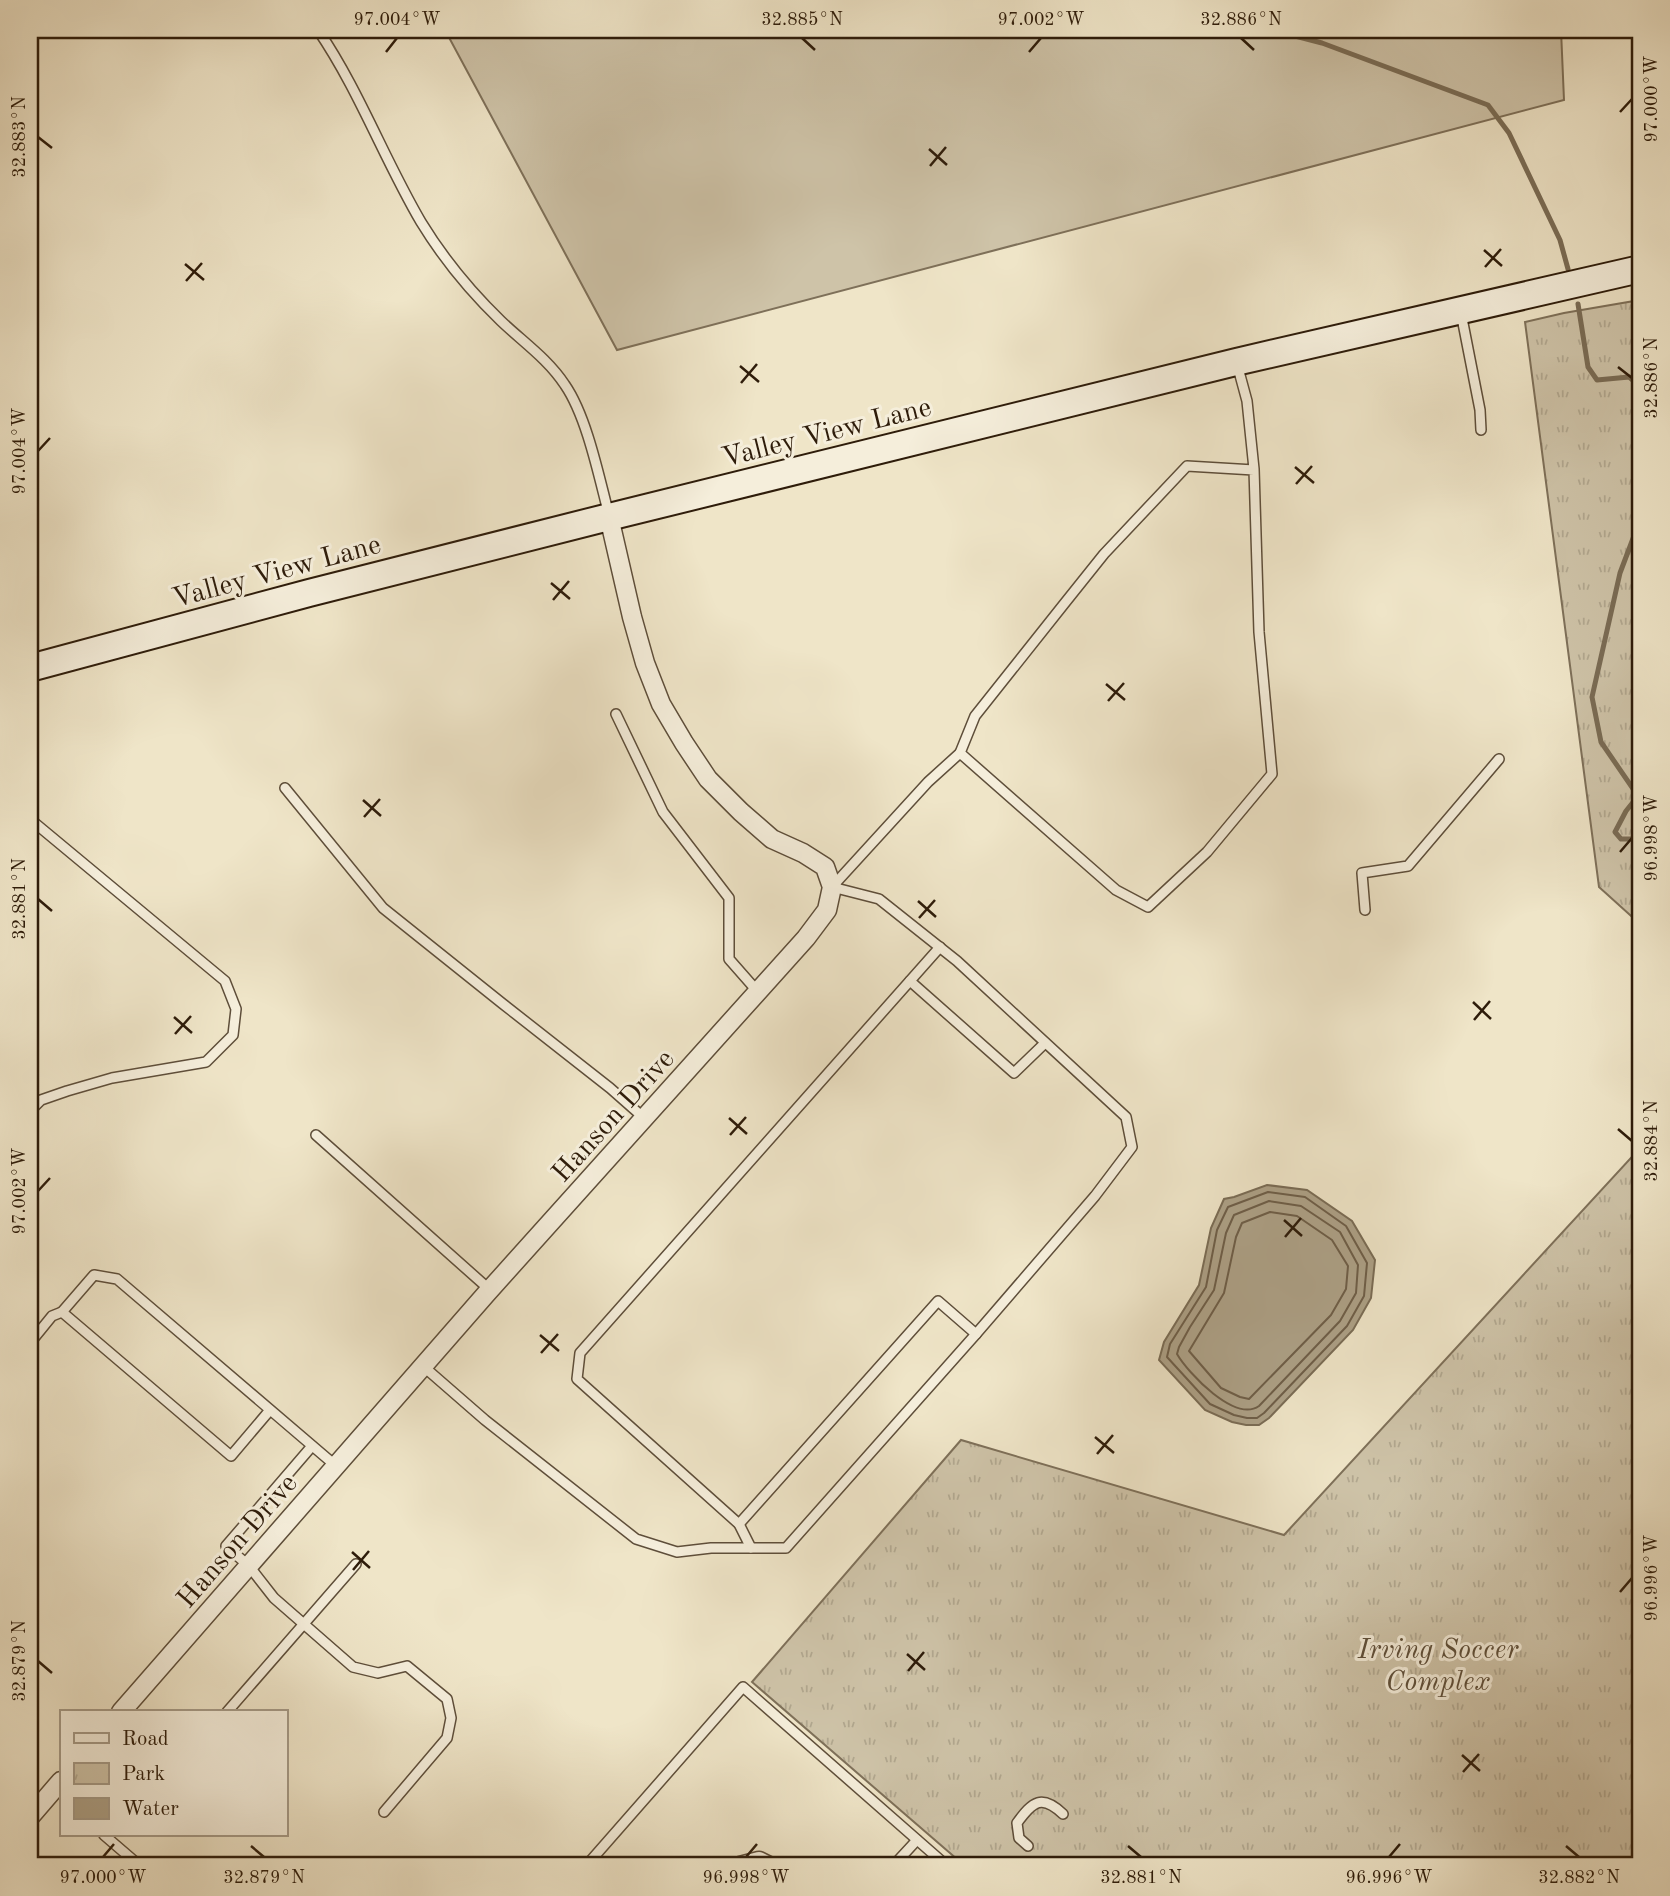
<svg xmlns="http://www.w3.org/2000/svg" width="1670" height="1896" viewBox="0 0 1670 1896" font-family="'Old Standard TT',serif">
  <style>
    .grass { fill: #cec3a8; stroke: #7e7059; stroke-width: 2 }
    .park { fill: url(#park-tufts); stroke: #7e7059; stroke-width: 2 }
    .water { fill: #ada187; stroke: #7a6c55; stroke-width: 2 }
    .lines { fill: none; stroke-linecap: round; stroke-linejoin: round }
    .shore { stroke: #6e5e48; stroke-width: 2 }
    .stream { stroke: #7a6c55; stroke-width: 5 }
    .lane-casing { stroke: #5e4e3a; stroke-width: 12 }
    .street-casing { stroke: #5e4e3a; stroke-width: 21 }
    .secondary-casing { stroke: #2e1c0a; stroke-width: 30 }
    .lane { stroke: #f5eedb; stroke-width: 9 }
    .street { stroke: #f5eedb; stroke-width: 18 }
    .secondary { stroke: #f5eedb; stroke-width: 26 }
    .ticks { fill: none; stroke: #2e1c0a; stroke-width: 2.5 }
    .labels { text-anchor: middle; stroke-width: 6; stroke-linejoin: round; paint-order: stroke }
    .street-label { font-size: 28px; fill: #2e1c0a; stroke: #f5eedb }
    .park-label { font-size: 28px; font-style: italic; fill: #5e4e39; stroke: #f5eedb }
    .neatline { fill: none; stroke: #2e1c0a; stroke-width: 2.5 }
    .ticks-label { font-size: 18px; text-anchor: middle; fill: #2e1c0a }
  </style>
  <defs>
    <pattern id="park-tufts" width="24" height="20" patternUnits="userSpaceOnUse" patternTransform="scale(1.75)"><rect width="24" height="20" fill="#cec3a8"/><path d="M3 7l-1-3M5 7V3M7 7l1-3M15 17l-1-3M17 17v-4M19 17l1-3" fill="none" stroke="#b1a78f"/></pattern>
  </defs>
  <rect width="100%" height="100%" fill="#efe5c8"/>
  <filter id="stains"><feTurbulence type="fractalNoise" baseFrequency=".00286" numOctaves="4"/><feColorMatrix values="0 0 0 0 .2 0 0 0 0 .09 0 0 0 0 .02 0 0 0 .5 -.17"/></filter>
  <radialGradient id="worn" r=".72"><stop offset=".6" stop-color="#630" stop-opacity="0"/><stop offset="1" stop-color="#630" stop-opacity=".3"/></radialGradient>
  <polygon class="grass" points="445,30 1561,30 1564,100 617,350"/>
  <g class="park">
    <polygon points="1640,300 1640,924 1599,887 1525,322 1564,313"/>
    <polygon points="1640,1148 1640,1866 965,1866 752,1682 961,1440 1284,1535"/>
  </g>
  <polygon class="water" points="1267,1185 1307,1190 1352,1221 1375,1260 1371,1298 1353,1330 1269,1418 1259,1425 1246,1425 1232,1422 1205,1410 1159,1360 1164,1342 1199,1285 1211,1228 1224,1199 1234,1197"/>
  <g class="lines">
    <g class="shore">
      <polygon points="1268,1192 1305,1197 1346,1226 1367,1263 1364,1296 1347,1326 1264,1413 1257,1418 1247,1418 1234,1415 1210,1404 1167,1357 1170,1344 1206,1287 1217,1230 1228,1207"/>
      <path d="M 1269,1201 L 1301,1206 L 1340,1232 L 1358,1265 L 1356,1293 L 1340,1321 L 1259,1406 C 1235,1423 1188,1373 1177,1354 L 1179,1347 L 1190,1327 L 1214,1290 L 1226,1233 L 1234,1215 Z"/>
      <polygon points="1270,1212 1297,1216 1332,1240 1348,1266 1346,1289 1331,1315 1249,1399 1240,1397 1221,1388 1189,1351 1224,1293 1236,1237 1242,1223"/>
    </g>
    <g class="stream">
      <polyline points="1272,30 1322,43 1488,105 1509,133 1560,240 1568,269"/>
      <polyline points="1578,304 1588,367 1597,380 1629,377 1638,385 1640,394"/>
      <polyline points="1640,520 1620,573 1592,697 1601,742 1638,796 1626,811 1615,832 1621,839 1640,839"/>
    </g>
    <g class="lane-casing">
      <g id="lane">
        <path d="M 318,30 C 359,90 384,159 421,222 C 443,258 471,292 501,321 C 523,342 548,359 565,385 C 587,417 599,477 609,515"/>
        <polyline points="1461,313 1480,410 1481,430"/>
        <polyline points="1237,364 1247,401 1254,469 1259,632 1272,774 1207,852 1148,907 1116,890 960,753 975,716 1064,604 1104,554 1187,466 1254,470"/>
        <polyline points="616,714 663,812 729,898 729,959 758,992"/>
        <polyline points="285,788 383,908 503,1004 610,1088 644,1118"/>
        <polyline points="30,820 36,824 225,981 236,1009 233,1035 206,1062 112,1078 67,1091 41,1100 30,1111"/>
        <polyline points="1365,910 1362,873 1408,866 1499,759"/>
        <polyline points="910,981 1014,1073 1045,1043"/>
        <polyline points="316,1135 490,1290"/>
        <polyline points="30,1343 52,1316 62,1312"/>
        <polyline points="423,1366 485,1420 636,1539 677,1552 711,1548 786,1548 976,1334 1095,1196 1132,1147 1126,1117 957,961 879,899 832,887 928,782 960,753"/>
        <polyline points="270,1410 231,1456 62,1312 94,1275 117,1279 336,1466"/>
        <polyline points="312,1446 226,1546 249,1566 274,1598 353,1667 378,1673 407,1666 447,1699 451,1718 447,1738 384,1812"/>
        <polyline points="739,1524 938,1301 976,1334"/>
        <polyline points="751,1548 739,1524 577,1379 580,1353 940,947"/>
        <polyline points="227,1712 356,1564"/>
        <polyline points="104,1835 140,1866"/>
        <path d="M 1028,1846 L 1019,1838 L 1017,1823 C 1033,1801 1042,1794 1063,1814"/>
        <polyline points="586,1866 743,1687 947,1866"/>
        <polyline points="893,1866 917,1840"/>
      </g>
    </g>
    <g class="street-casing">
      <g id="street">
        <polyline points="121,1712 486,1294 806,938 827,910 832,887 825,867 803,853 772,839 741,812 708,779 684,743 661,704 645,663 632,617 609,517"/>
        <polyline points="30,1817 61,1781"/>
        <polyline points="740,1866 759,1861 769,1866"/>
      </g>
    </g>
    <g class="secondary-casing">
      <polyline id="secondary" points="30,668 309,593 609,517 1236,362 1640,269"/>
    </g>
    <use href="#lane" class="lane"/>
    <use href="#street" class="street"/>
    <use href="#secondary" class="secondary"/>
  </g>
  <path class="ticks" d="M 802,38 L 815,50M 1241,38 L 1254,50M 386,52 L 397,38M 1029,52 L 1041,38M 1620,112 L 1632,99M 38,137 L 52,148M 929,149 L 947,165M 930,166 L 946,147M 1484,250 L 1502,266M 185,264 L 204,280M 1485,267 L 1501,249M 186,281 L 202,263M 740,366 L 759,382M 1618,367 L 1632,378M 741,383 L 757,364M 38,451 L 50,438M 1295,467 L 1314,483M 1296,484 L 1312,466M 551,583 L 570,599M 553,600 L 569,581M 1106,684 L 1125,700M 1108,701 L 1124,683M 363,800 L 381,816M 364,817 L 380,799M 1620,852 L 1632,838M 38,899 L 52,911M 918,901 L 936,917M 919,918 L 935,900M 1473,1002 L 1491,1019M 174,1017 L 192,1033M 1474,1020 L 1490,1001M 175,1034 L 191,1016M 729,1118 L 747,1134M 1618,1129 L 1632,1141M 730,1135 L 746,1117M 38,1191 L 50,1178M 1284,1220 L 1302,1236M 1285,1237 L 1301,1218M 540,1335 L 559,1351M 541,1353 L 558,1334M 1095,1437 L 1114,1453M 1097,1454 L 1113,1435M 352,1552 L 370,1568M 353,1570 L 369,1551M 1620,1592 L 1632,1578M 907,1654 L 925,1670M 38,1661 L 52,1673M 908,1671 L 924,1652M 1462,1755 L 1480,1771M 1463,1772 L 1479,1754M 251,1846 L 264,1857M 1128,1846 L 1141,1857M 1566,1846 L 1579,1857M 103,1857 L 114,1844M 746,1857 L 757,1844M 1389,1857 L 1400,1844"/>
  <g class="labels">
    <g class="street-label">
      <text transform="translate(826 431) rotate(-14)" y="10">Valley View Lane</text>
      <text transform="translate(276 570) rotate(-15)" y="10">Valley View Lane</text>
      <text transform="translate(612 1115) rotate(-48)" y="10">Hanson Drive</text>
      <text transform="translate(236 1540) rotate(-49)" y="10">Hanson Drive</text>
    </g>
    <g class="park-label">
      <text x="1438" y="1658">Irving Soccer<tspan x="1438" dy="32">Complex</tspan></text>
    </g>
  </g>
  <rect width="1670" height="1896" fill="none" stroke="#efe5c8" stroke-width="77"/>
  <rect x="60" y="1710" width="228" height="126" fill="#f5eedb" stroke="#a59a87" stroke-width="2"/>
  <rect x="74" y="1733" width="35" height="10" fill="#f5eedb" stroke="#a59a87" stroke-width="2"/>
  <text x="122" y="1745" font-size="21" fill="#2e1c0a">Road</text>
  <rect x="74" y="1763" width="35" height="21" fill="url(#park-tufts)" stroke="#a59a87" stroke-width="2"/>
  <text x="122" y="1780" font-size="21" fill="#2e1c0a">Park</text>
  <rect x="74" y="1798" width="35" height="21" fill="#ada187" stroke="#a59a87" stroke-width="2"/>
  <text x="122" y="1815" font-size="21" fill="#2e1c0a">Water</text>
  <rect x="38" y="38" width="1594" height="1819" class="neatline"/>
  <g class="ticks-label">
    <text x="397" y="25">97.004°W</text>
    <text x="802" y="25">32.885°N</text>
    <text x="1041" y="25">97.002°W</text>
    <text x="1241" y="25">32.886°N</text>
    <text transform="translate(1651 99) rotate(-90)" y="6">97.000°W</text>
    <text transform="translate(19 137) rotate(-90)" y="6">32.883°N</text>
    <text transform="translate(1651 378) rotate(-90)" y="6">32.886°N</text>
    <text transform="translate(19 451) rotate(-90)" y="6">97.004°W</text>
    <text transform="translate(1651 838) rotate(-90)" y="6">96.998°W</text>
    <text transform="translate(19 899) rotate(-90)" y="6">32.881°N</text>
    <text transform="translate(1651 1141) rotate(-90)" y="6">32.884°N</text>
    <text transform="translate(19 1191) rotate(-90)" y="6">97.002°W</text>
    <text transform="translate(1651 1578) rotate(-90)" y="6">96.996°W</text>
    <text transform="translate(19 1661) rotate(-90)" y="6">32.879°N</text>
    <text x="103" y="1883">97.000°W</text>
    <text x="264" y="1883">32.879°N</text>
    <text x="746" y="1883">96.998°W</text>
    <text x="1141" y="1883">32.881°N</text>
    <text x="1389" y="1883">96.996°W</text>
    <text x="1579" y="1883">32.882°N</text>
  </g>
  <rect width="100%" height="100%" filter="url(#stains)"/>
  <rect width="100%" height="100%" fill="url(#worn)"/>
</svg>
